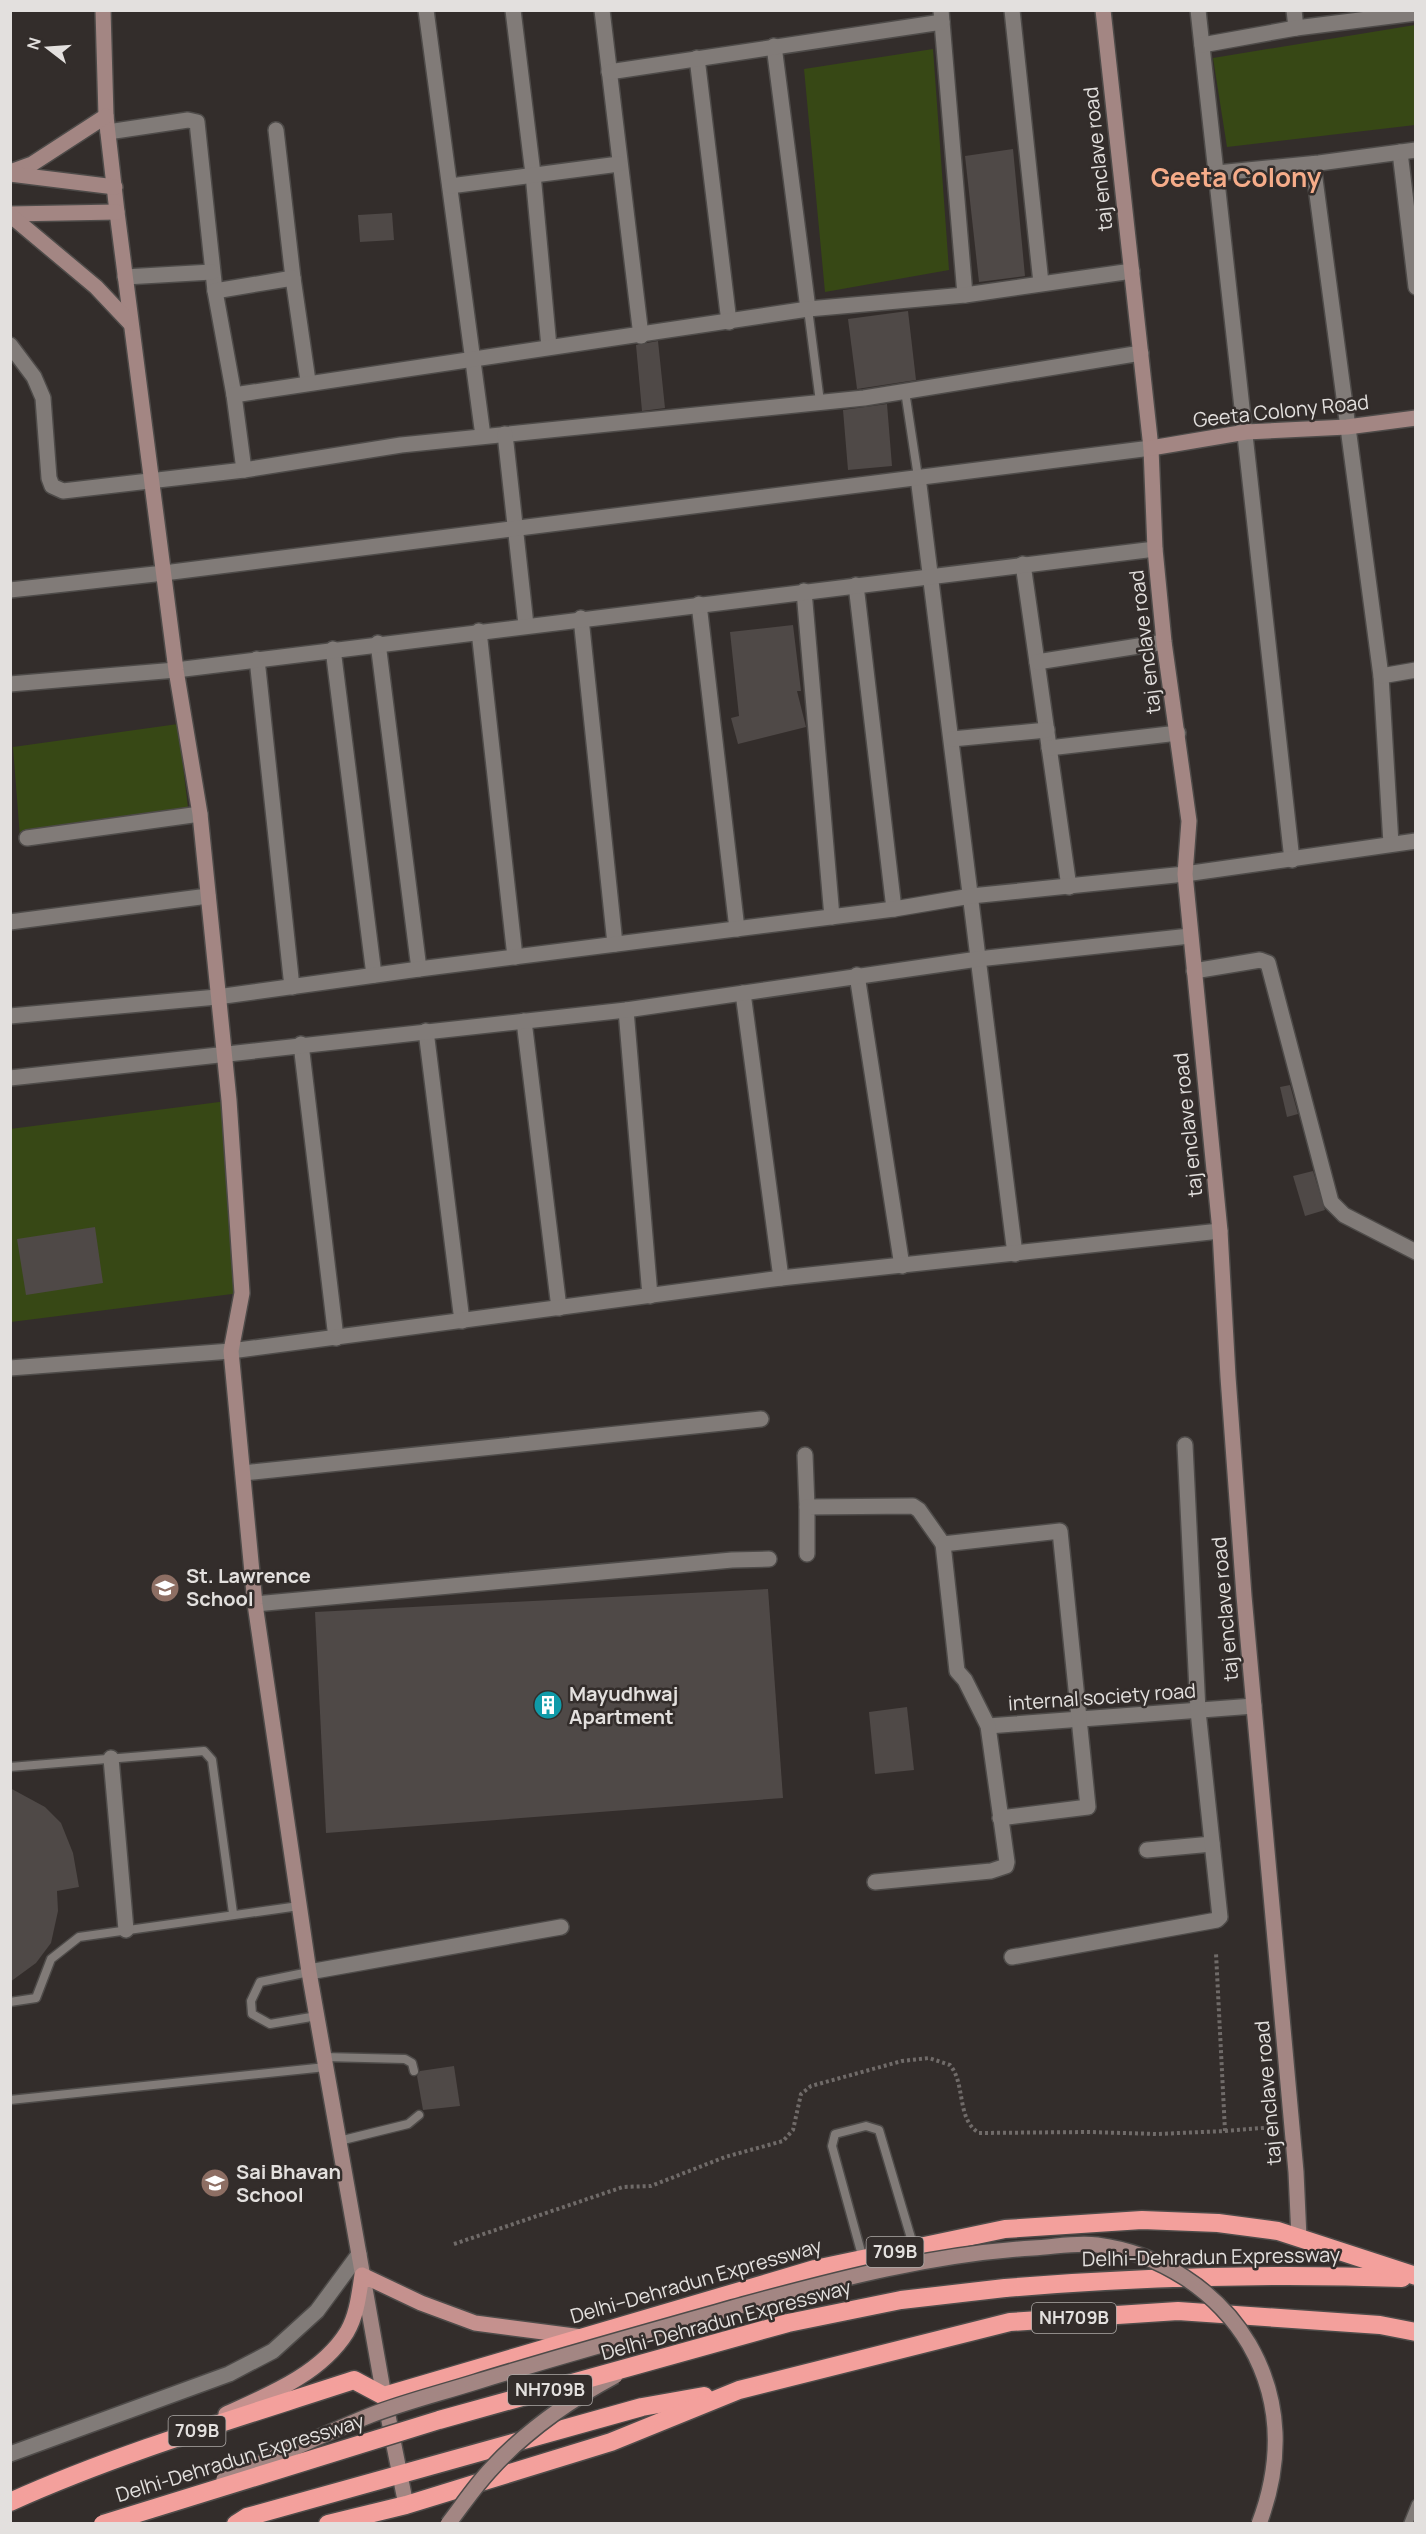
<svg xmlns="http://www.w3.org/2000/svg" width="1426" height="2534" viewBox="0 0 1426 2534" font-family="Manrope,sans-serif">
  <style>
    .green { fill: #374815 }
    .building { fill: #4f4947 }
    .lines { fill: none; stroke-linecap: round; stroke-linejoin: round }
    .lane-casing { stroke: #4e4b49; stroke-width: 11 }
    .street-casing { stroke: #4e4b49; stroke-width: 18 }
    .secondary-casing { stroke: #4e4b49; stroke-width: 18 }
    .primary-casing { stroke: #4e4b49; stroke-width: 18 }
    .highway-casing { stroke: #4e4b49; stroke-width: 21 }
    .path { stroke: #706b69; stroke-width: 4; stroke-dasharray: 3 3; stroke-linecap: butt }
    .lane { stroke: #817b78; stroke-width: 8 }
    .street { stroke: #817b78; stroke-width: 15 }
    .secondary { stroke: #a38683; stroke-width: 15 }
    .primary { stroke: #c5918e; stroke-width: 15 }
    .highway { stroke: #f3a09c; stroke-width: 18 }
    .secondary-bridge-casing { stroke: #4e4b49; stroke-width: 18; stroke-linecap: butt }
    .highway-bridge-casing { stroke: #4e4b49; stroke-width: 21; stroke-linecap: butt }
    .secondary-bridge { stroke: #a38683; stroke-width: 15 }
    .highway-bridge { stroke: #f3a09c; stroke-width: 18 }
    .labels { text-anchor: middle; stroke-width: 5; stroke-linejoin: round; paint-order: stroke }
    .shield { fill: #332d2b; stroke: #aeaaa8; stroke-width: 1.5 }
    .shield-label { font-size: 18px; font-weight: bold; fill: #e3e0de }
    .street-label { font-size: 20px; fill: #e3e0de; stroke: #332d2b }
    .poi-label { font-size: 20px; font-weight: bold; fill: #e3e0de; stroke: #332d2b; text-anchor: start }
    .district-label { font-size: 26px; font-weight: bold; fill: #f6ac89; stroke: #332d2b }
  </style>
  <rect width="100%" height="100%" fill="#332d2b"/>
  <g class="green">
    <polygon points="1415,25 1415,125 1227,147 1213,58"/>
    <polygon points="933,49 949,270 825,292 804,69"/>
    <polygon points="178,724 189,816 20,837 13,747"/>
    <polygon points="227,1101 240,1293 11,1322 10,1129"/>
  </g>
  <g class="building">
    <polygon points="1013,149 1025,276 979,282 965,156"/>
    <polygon points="392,213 394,240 360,242 358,215"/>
    <polygon points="908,311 916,380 857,389 848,319"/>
    <polygon points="658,341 665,408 642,411 636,345"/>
    <polygon points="887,404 892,466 848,470 843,410"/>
    <polygon points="793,625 801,691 797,691 806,727 738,744 731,718 739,716 730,632"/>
    <polygon points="1290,1085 1298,1114 1287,1117 1280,1087"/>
    <polygon points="1313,1171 1325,1210 1305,1216 1293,1176"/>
    <polygon points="95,1227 103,1283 26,1295 17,1239"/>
    <polygon points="768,1589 783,1798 326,1833 315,1612"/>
    <polygon points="907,1707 914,1770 875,1774 869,1712"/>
    <polygon points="10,1788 45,1807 61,1823 73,1853 79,1887 57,1891 58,1911 51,1943 36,1963 10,1982"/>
    <polygon points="454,2066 460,2106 423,2110 417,2076 420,2071"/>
  </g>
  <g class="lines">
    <g class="lane-casing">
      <g id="lane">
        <polyline points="808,309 820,402"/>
        <polyline points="905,391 918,477"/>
        <polyline points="10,1767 204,1751 212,1760 233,1913"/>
        <polyline points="309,1972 260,1982 251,2001 252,2014 270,2024 317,2016"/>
        <polyline points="10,2002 36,1998 51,1959 79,1937 299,1906"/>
        <polyline points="324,2057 405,2059 412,2063 414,2071"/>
        <polyline points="10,2100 326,2067"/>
        <polyline points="339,2141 408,2124 419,2115"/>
        <polyline points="863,2259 832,2146 835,2134 866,2126 879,2130 914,2248"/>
        <polyline points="1408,2524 1416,2504"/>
      </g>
    </g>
    <g class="street-casing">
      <g id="street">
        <polyline points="426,10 483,436"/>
        <polyline points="513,10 533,174 549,347"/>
        <polyline points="602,10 641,336"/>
        <polyline points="941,10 965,295"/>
        <polyline points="1012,10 1041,283"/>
        <polyline points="1198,10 1292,860"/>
        <polyline points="1294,10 1296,28"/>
        <polyline points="1202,45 1296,28 1416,13"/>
        <polyline points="774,46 808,309"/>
        <polyline points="697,58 729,322"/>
        <polyline points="609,72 942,22"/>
        <polyline points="276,130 293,278"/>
        <polyline points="108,132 188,120 197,122 215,291"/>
        <polyline points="1400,152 1416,287"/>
        <polyline points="1313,164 1381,676 1391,844"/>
        <polyline points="1217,173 1319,163 1416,150"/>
        <polyline points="450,186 619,164"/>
        <polyline points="125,277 212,272"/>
        <polyline points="10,345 34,377 43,398 49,478 52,486 63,491 244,470 401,445 864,398 1141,353"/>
        <polyline points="234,395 215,291 293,278 308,381"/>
        <polyline points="505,434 526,625"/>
        <polyline points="244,470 234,395 808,309 965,295 1132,271"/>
        <polyline points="918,477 1015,1254"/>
        <polyline points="1023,564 1069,887"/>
        <polyline points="856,585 894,909"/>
        <polyline points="10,590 164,573 1151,448"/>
        <polyline points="804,591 832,917"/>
        <polyline points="699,604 737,929"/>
        <polyline points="581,618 615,944"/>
        <polyline points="479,631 515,957"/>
        <polyline points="378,643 419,969"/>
        <polyline points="333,649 374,975"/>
        <polyline points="257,659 292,987"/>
        <polyline points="1037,662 1164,642"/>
        <polyline points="1381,676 1416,670"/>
        <polyline points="10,684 176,670 1155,549"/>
        <polyline points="952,739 1047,730"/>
        <polyline points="1049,748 1178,733"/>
        <polyline points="27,838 200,814"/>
        <polyline points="10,922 208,896"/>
        <polyline points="1194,971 1260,960 1268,963 1331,1202 1344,1215 1416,1252"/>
        <polyline points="857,975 902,1266"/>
        <polyline points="743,993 781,1278"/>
        <polyline points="626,1010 650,1296"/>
        <polyline points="10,1016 217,997 419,969 894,909 971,896 1185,874 1416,841"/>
        <polyline points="524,1021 559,1308"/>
        <polyline points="426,1031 462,1321"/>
        <polyline points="301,1044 336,1338"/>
        <polyline points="10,1078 626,1010 978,959 1190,936"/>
        <polyline points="10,1368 231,1351 781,1278 1220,1231"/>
        <polyline points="805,1455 807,1507"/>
        <polyline points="243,1473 761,1419"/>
        <polyline points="807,1554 807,1507 913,1506 919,1510 943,1544"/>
        <polyline points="255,1604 732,1560 769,1559"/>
        <polyline points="988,1726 1254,1706"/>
        <polyline points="111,1758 126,1930"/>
        <polyline points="1147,1850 1212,1844"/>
        <polyline points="875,1882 991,1871 1006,1866 1007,1862 988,1726 965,1680 957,1671 943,1544 1060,1531 1088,1807 1000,1818"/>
        <polyline points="1012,1957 1217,1920 1220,1917 1198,1711 1185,1445"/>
        <polyline points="309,1972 561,1927"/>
        <polyline points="10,2454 229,2374 273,2351 317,2311 359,2254"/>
      </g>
    </g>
    <g class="secondary-casing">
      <g id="secondary">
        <polyline points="103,10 106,116 117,212 176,670 200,814 229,1100 242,1293 231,1351 255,1604 309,1972 384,2396 406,2505"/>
        <polyline points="1103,10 1151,448 1155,549 1164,642 1189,821 1185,874 1220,1231 1228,1377 1244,1596 1296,2172 1299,2238"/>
        <polyline points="10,172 32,164 106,116"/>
        <polyline points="10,174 115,187"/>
        <polyline points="10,214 117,212"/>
        <polyline points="10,215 96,287 130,323"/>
        <polyline points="1151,448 1246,432 1347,427 1416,418"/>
      </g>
    </g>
    <g class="primary-casing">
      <path id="primary" d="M 226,2414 C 268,2395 321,2374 347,2332 C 357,2315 359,2294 362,2275 L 421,2303 L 475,2323 L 582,2337"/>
    </g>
    <g class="highway-casing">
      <g id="highway">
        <path d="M 1005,2288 C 1137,2277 1269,2273 1402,2278"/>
        <path d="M 10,2502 C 121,2452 238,2418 354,2380 L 384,2396 L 815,2269 L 1005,2229 L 1142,2220 L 1218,2223 L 1278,2231 L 1416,2276"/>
        <polyline points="236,2524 247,2517 642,2407 704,2396"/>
        <polyline points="328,2524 406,2505 611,2442 739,2390 1010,2322 1178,2311 1380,2325 1416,2332"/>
      </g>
    </g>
    <g class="path">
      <polyline points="1225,2131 1275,2127"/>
      <path d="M 454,2244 L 623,2187 L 651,2186 L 725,2157 L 783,2141 L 793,2130 L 801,2094 L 811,2086 L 902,2061 L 929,2058 L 950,2065 C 966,2084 956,2119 979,2133 L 1089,2132 L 1157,2134 L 1225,2131 L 1216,1953"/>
    </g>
    <use href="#lane" class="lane"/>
    <use href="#street" class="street"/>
    <use href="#secondary" class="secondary"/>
    <use href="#primary" class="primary"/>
    <use href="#highway" class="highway"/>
    <g class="secondary-bridge-casing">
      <g id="secondary-bridge">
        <path d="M 224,2479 C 273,2458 321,2435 371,2415 C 405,2402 441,2393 476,2382 C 564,2355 654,2330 743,2305 C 838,2279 934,2254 1033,2248 C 1054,2247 1077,2242 1097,2245 C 1159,2253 1217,2290 1249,2344 C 1282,2401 1282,2463 1259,2524"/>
        <path d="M 448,2524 C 462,2506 475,2486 491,2469 C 526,2431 570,2400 615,2376"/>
      </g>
    </g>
    <g class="highway-bridge-casing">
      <polyline id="highway-bridge" points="103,2524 439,2420 788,2323 901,2300 1005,2288"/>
    </g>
    <use href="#secondary-bridge" class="secondary-bridge"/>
    <use href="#highway-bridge" class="highway-bridge"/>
  </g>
  <defs>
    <g id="school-disc" transform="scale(1.5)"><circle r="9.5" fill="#8d6e63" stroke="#332d2b"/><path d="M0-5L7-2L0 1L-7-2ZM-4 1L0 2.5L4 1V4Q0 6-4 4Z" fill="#fff"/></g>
    <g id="building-disc" transform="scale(1.5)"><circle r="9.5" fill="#0f9aa8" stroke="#332d2b"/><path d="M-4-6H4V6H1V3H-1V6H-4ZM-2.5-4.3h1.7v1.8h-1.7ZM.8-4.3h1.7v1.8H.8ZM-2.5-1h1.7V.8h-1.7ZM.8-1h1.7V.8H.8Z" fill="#fff"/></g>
  </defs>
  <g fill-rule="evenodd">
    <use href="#school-disc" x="165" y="1588"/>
    <use href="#building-disc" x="548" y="1705"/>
    <use href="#school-disc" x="215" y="2183"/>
  </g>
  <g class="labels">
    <g class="shield">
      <rect x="866.5" y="2237" width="57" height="30" rx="4.5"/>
      <rect x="1032" y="2303" width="84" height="30" rx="4.5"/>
      <rect x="508" y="2375" width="84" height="30" rx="4.5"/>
      <rect x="168.5" y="2416" width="57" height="30" rx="4.5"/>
    </g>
    <g class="shield-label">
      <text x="895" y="2258">709B</text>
      <text x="1074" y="2324">NH709B</text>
      <text x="550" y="2396">NH709B</text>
      <text x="197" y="2437">709B</text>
    </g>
    <g class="street-label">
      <text transform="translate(1098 159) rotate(-96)" y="7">taj enclave road</text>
      <text transform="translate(1281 411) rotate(-6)" y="7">Geeta Colony Road</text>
      <text transform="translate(1145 642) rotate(-97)" y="7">taj enclave road</text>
      <text transform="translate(1188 1125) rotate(-96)" y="7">taj enclave road</text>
      <text transform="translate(1225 1609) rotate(-95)" y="7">taj enclave road</text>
      <text transform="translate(1102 1697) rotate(-4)" y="7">internal society road</text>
      <text transform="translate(1268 2093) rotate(-95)" y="7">taj enclave road</text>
      <text transform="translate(1211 2257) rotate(-1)" y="7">Delhi-Dehradun Expressway</text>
      <text transform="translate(696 2281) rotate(-16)" y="7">Delhi–Dehradun Expressway</text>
      <text transform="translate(726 2320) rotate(-15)" y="7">Delhi-Dehradun Expressway</text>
      <text transform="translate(240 2458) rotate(-17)" y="7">Delhi-Dehradun Expressway</text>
    </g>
    <g class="poi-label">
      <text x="186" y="1583">St. Lawrence<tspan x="186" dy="23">School</tspan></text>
      <text x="569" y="1701">Mayudhwaj<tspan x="569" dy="23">Apartment</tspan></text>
      <text x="236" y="2179">Sai Bhavan<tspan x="236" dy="23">School</tspan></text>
    </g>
    <g class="district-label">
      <text x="1236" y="187">Geeta Colony</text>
    </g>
  </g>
  <rect width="1426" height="2534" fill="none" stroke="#e3e0de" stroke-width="24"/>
  <g transform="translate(48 48) rotate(287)" stroke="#332d2b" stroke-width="4.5" paint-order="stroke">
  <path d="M0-4.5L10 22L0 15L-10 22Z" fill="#e3e0de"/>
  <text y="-9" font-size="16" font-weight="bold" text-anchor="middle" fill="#e3e0de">N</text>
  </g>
</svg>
